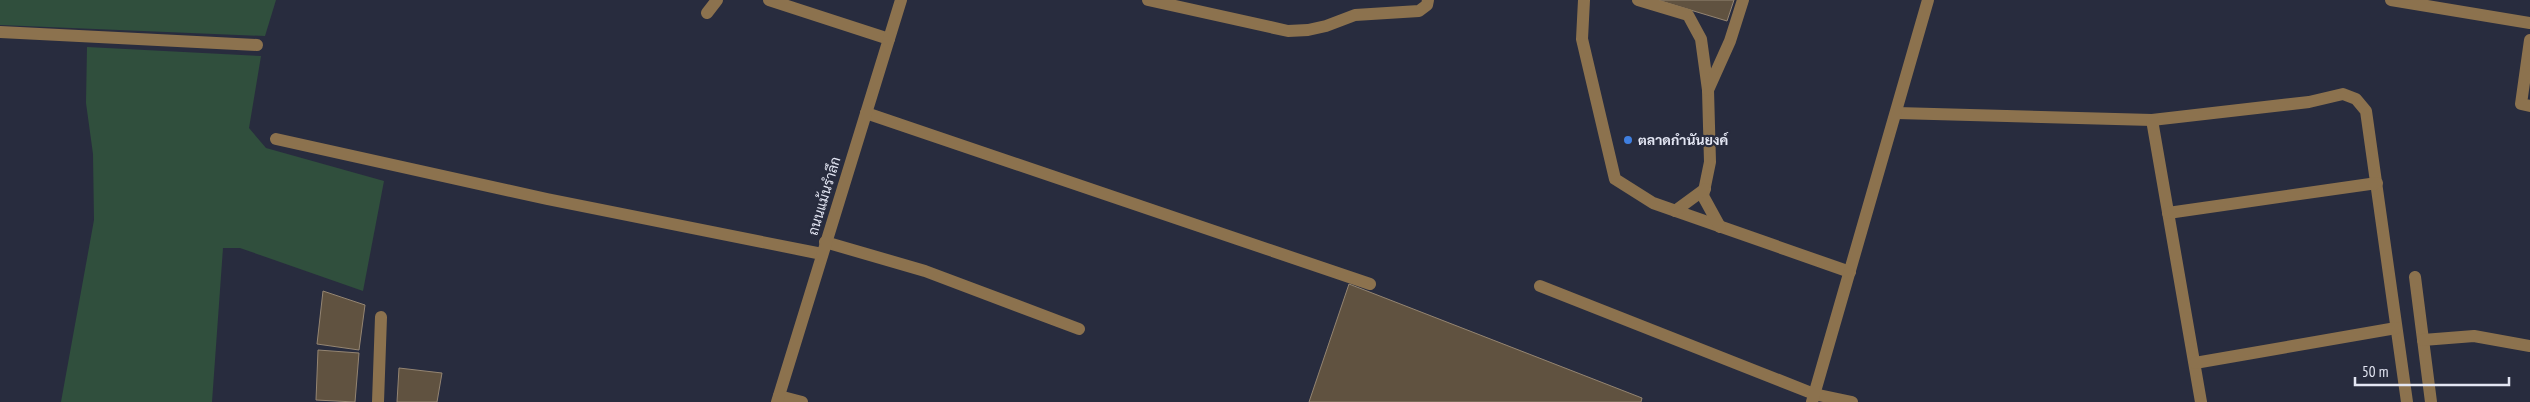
<svg xmlns="http://www.w3.org/2000/svg" width="2530" height="402" viewBox="0 0 2530 402" font-family="'PT Sans Narrow',Sarabun,sans-serif">
  <style>
    .green { fill: #304f3d }
    .building { fill: #605240; stroke: #948572 }
    .lines { fill: none; stroke-linecap: round; stroke-linejoin: round }
    .minor { stroke: #8c724e; stroke-width: 12 }
    .shop-dot { fill: #3f7fe0; stroke: #282c3e; stroke-width: 2 }
    .labels { text-anchor: middle; stroke-width: 4.5; stroke-linejoin: round; paint-order: stroke }
    .poi-label { font-size: 14px; font-weight: bold; fill: #e3e6f3; stroke: #282c3e; text-anchor: start }
    .street-label { font-size: 14px; fill: #e3e6f3; stroke: #282c3e }
  </style>
  <rect width="100%" height="100%" fill="#282c3e"/>
  <g class="green">
    <polygon points="0,0 276,0 265,36 0,25"/>
    <polygon points="87,47 261,56 249,128 266,148 384,181 363,291 240,248 223,248 212,402 61,402 94,220 93,154 86,103"/>
  </g>
  <g class="building">
    <polygon points="1657,0 1734,0 1727,21"/>
    <polygon points="1349,284 1642,398 1641,402 1309,402"/>
    <polygon points="323,291 365,305 359,350 317,344"/>
    <polygon points="318,350 359,353 355,402 316,400"/>
    <polygon points="399,368 442,373 437,402 397,402"/>
  </g>
  <g class="lines">
    <g class="minor">
      <polyline points="769,0 889,39"/>
      <polyline points="1148,0 1288,31 1308,30 1326,26 1355,15 1419,11 1427,5 1428,0"/>
      <polyline points="1584,0 1582,39 1615,179 1653,203 1850,272"/>
      <polyline points="1638,0 1688,15 1701,39 1708,90 1710,162 1703,196 1720,227"/>
      <polyline points="2391,0 2530,23"/>
      <polyline points="707,13 717,0"/>
      <polyline points="0,32 257,45"/>
      <polyline points="2530,40 2521,104 2530,106"/>
      <polyline points="1708,90 1730,41 1743,0"/>
      <polyline points="866,113 1370,284"/>
      <polyline points="1897,113 2152,120 2309,102 2343,94 2356,99 2366,111 2407,402"/>
      <polyline points="2152,120 2201,402"/>
      <polyline points="276,139 547,199 822,254"/>
      <polyline points="1675,211 1705,189"/>
      <polyline points="2168,213 2377,183"/>
      <polyline points="825,242 925,271 1079,329"/>
      <polyline points="2415,277 2431,402"/>
      <polyline points="1540,286 1814,394 1852,402"/>
      <polyline points="2423,340 2474,336 2530,346"/>
      <polyline points="2195,363 2396,328"/>
      <polyline points="779,396 802,402"/>
      <polyline points="378,402 381,317"/>
      <polyline points="777,402 901,0"/>
      <polyline points="1812,402 1928,0"/>
    </g>
  </g>
  <circle class="shop-dot" cx="1628" cy="140" r="5"/>
  <g class="labels">
    <g class="poi-label">
      <text x="1638" y="145">ตลาดกำนันยงค์</text>
    </g>
    <g class="street-label">
      <text transform="translate(824 196) rotate(-73)" y="5">ถนนแม้นรำลึก</text>
    </g>
  </g>
  <path d="M2355 377v8h154v-8" fill="none" stroke="#e3e6f3" stroke-width="2.5"/>
  <text x="2362" y="377" font-size="15" fill="#e3e6f3" stroke="#282c3e" stroke-width="4" paint-order="stroke">50 m</text>
</svg>
